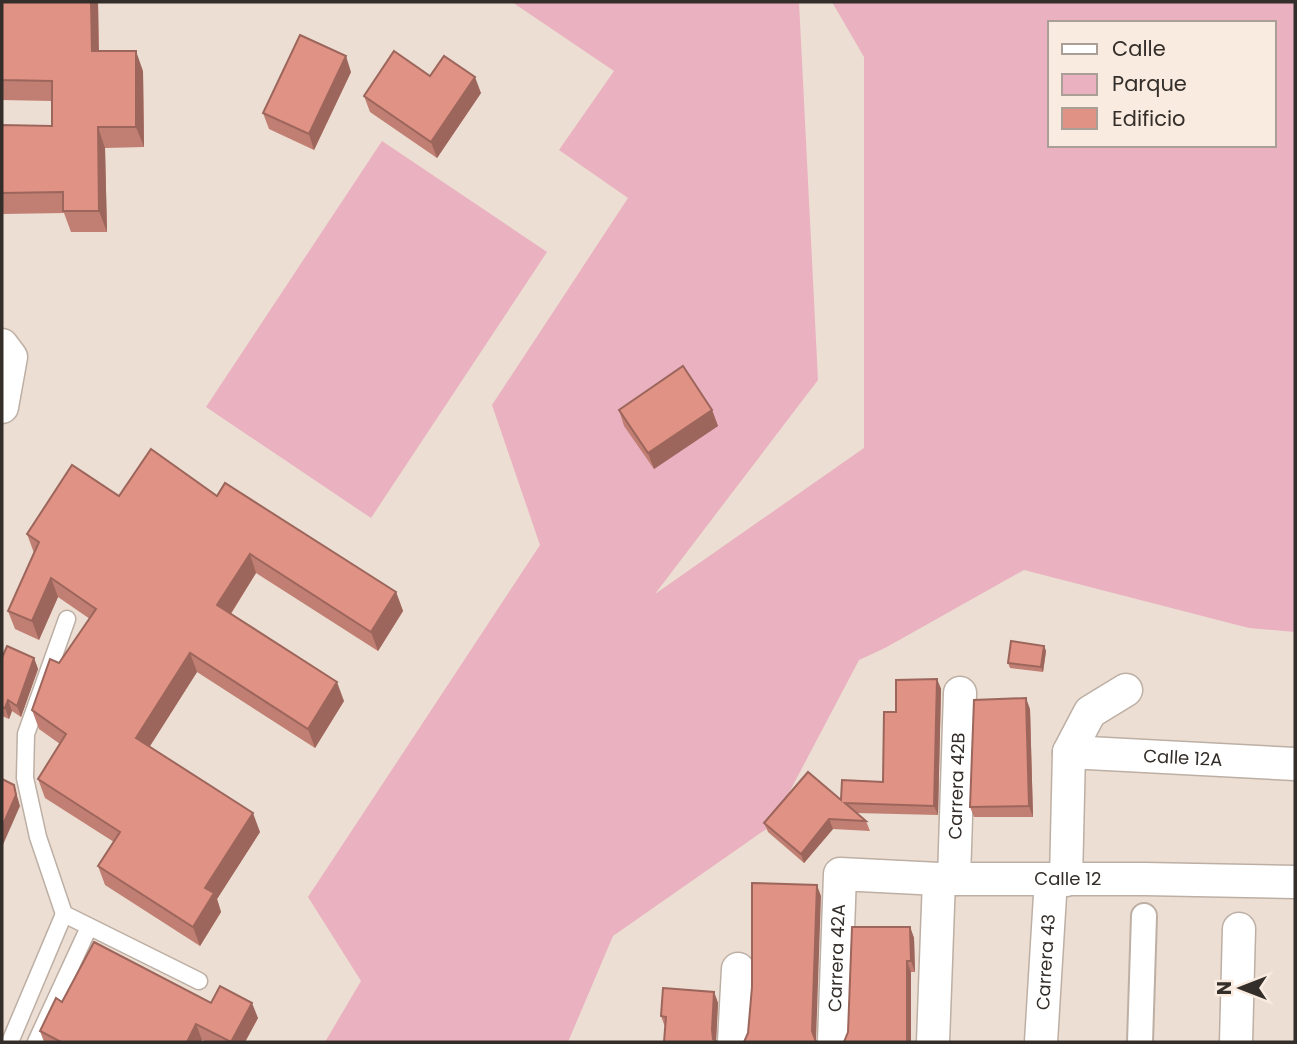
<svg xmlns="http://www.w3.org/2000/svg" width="1297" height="1044" viewBox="0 0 1297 1044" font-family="Poppins,sans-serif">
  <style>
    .green { fill: #eab1c0; fill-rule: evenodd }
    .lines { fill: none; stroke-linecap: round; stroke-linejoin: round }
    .service-casing { stroke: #bdafa4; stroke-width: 19 }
    .pedestrian-casing { stroke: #bdafa4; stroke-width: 28 }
    .minor-casing { stroke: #bdafa4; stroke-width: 35 }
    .service { stroke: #fff; stroke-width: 16 }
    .pedestrian { stroke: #fff; stroke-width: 24 }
    .minor { stroke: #fff; stroke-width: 32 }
    .wall { fill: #c17e72 }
    .shaded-wall { fill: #9d665c }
    .building { fill: #e09284; stroke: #9d665c; stroke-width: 2 }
    .labels { text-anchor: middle; stroke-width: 7; stroke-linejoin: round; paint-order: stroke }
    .street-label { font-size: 18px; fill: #342e2a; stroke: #f9ebdf }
  </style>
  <rect width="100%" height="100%" fill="#ecded2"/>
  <g class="green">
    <path d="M 512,2 L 799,2 L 818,380 L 655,594 L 864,448 L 864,57 L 832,2 L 1295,2 L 1295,632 L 1249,628 L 1024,570 L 885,648 L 859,660 L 772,825 L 613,936 L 568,1042 L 325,1042 L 361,981 L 308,897 L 540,545 L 492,405 L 628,198 L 559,150 L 614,71 ZM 1050,23 L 1274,23 L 1274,145 L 1050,145 Z"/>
    <polygon points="382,141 547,252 371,518 206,407"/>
  </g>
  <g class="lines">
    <g class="service-casing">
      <g id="service">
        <polyline points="67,619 26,734 25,778 38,837 64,914 199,981"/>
        <polyline points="10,1042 64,914"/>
        <polyline points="36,1042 89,927"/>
      </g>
    </g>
    <g class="pedestrian-casing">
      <polyline id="pedestrian" points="1140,1042 1144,916"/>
    </g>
    <g class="minor-casing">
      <g id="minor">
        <polyline points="2,345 11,357 2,407"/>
        <path id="s1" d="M 1069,752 L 1295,764"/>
        <path id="s2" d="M 954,879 L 960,693"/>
        <polyline points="1066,880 1069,752 1090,712 1126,690"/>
        <polyline points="734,1042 738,969"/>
        <path id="s3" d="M 834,1042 L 840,874 L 939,879 L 1145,879 L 1295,882"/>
        <polyline points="933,1042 939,879"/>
        <path id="s4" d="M 1041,1042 L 1051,879"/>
        <polyline points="1236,1042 1239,929"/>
      </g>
    </g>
    <use href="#service" class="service"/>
    <use href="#pedestrian" class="pedestrian"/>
    <use href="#minor" class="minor"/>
  </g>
  <g class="wall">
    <polygon points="2,2 98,2 99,51 143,71 144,147 105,148 107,232 71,232 64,213 2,214 2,125 52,126 52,101 2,100"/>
    <polygon points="351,72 314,150 269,129 263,113"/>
    <polygon points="430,76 481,93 437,158 370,112 364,96"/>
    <polygon points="619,410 712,410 718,426 654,469 624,426"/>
    <polygon points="119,496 217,496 396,592 403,611 378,651 256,573 231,614 344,701 315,748 197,672 150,746 260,832 217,899 221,912 200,946 105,885 98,866 114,842 45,798 38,779 60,744 39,729 32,710 59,663 90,619 58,597 39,640 15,629 8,611 34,553 27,534"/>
    <polygon points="1044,646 1046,651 1043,672 1010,668 1008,663"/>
    <polygon points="2,658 34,658 38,669 21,717 12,711 9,719 2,716"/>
    <polygon points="937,679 941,689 938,815 856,813 866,821 870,831 833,829 804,863 768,832 764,823 841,800 883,782 896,712"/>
    <polygon points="1030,709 1033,817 974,817 970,807"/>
    <polygon points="910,927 914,938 915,972 911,972 911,1042 844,1042"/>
    <polygon points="714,992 718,1003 716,1041 665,1027 661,1016"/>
    <polygon points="211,1003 258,1018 245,1042 207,1042 202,1040 200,1042 44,1042 40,1031"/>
  </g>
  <g class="shaded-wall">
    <polygon points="91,2 98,2 99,72 92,51"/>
    <polygon points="136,51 143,71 144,147 136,127"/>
    <polygon points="346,56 351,72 314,150 309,134"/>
    <polygon points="475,77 481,93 437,158 431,142"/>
    <polygon points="98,127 105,148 107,232 99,211"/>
    <polygon points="712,410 718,426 654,469 648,453"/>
    <polygon points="250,554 256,573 224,624 217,605"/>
    <polygon points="51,578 58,597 39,640 32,621"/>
    <polygon points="396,592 403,611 378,651 371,632"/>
    <polygon points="1044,646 1046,651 1043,672 1041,667"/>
    <polygon points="190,653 197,672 143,757 136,738"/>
    <polygon points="34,658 38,669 21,717 17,706"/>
    <polygon points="937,679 941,689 938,815 934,806"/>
    <polygon points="337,682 344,701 315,748 308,729"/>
    <polygon points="1026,698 1030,709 1033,817 1029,806"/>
    <polygon points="8,700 12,711 9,719 5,708"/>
    <polygon points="14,785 20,806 2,847 2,827"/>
    <polygon points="253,813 260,832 217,899 221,912 200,946 193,927 205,888"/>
    <polygon points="829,819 833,829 804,863 801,854"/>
    <polygon points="817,885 821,896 816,1041 812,1031"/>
    <polygon points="910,927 914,938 915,972 911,961"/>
    <polygon points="907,961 911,972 911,1042 907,1042"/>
    <polygon points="714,992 718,1003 716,1042 713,1039 712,1030"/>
    <polygon points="252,1003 258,1018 245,1042 231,1042"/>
    <polygon points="196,1024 202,1040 200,1042 187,1042"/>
  </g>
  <g class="building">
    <polygon points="2,2 91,2 92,51 136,51 136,127 98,127 99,211 63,211 63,192 2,193 2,125 52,126 52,81 2,80"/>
    <polygon points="300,35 346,56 309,134 263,113"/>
    <polygon points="394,51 430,76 444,56 475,77 431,142 364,96"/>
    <polygon points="683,366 712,410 648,453 619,410"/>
    <polygon points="151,449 217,496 225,483 396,592 371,632 250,554 217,605 337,682 308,729 190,653 136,738 253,813 205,888 214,893 193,927 98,866 120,832 38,779 66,734 32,710 50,659 59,663 96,609 51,578 32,621 8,611 39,542 27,534 72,465 119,496"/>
    <polygon points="1011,641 1044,646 1041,667 1008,663"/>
    <polygon points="7,646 34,658 17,706 8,700 5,708 2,707 2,658"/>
    <polygon points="937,679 934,806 845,803 866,821 829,819 801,854 764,823 808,772 841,800 842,780 883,782 884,712 896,712 896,680"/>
    <polygon points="1026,698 1029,806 970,807 974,700"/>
    <polygon points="2,779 14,785 16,795 2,827"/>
    <polygon points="752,883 817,885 812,1031 816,1042 744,1042 748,1033 752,987"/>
    <polygon points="852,927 910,927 911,961 907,961 907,1042 844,1042 848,1032"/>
    <polygon points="94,942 211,1003 220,986 252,1003 231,1042 196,1024 187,1042 61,1042 40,1031 56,998 62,1002"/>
    <polygon points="663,988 714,992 712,1030 713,1039 717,1042 664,1042 666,1017 661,1016"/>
  </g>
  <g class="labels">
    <g class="street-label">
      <text dy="6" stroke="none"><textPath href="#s1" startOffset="114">Calle 12A</textPath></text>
      <text dy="6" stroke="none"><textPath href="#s2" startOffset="93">Carrera 42B</textPath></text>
      <text dy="6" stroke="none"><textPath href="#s3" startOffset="396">Calle 12</textPath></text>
      <text dy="6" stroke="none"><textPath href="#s3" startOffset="84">Carrera 42A</textPath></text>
      <text dy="6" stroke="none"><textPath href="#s4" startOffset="80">Carrera 43</textPath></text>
    </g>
  </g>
  <rect width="1297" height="1044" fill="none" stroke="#342e2a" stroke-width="7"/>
  <rect x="1048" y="21" width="228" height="126" fill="#f9ebdf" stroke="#aa9f97" stroke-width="2"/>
  <rect x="1062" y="44" width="35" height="10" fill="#ffffff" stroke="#aa9f97" stroke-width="2"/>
  <text x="1112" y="56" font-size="21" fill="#342e2a">Calle</text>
  <rect x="1062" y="74" width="35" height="21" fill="#eab1c0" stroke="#aa9f97" stroke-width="2"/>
  <text x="1112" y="91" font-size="21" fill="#342e2a">Parque</text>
  <rect x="1062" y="108" width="35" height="21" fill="#e09284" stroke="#aa9f97" stroke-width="2"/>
  <text x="1112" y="126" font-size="21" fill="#342e2a">Edificio</text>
  <g transform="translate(1241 988) rotate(270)" stroke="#f9ebdf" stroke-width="5" paint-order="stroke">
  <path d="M0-5L12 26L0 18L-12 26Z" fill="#342e2a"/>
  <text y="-10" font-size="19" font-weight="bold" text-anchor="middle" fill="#342e2a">N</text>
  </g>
</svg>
